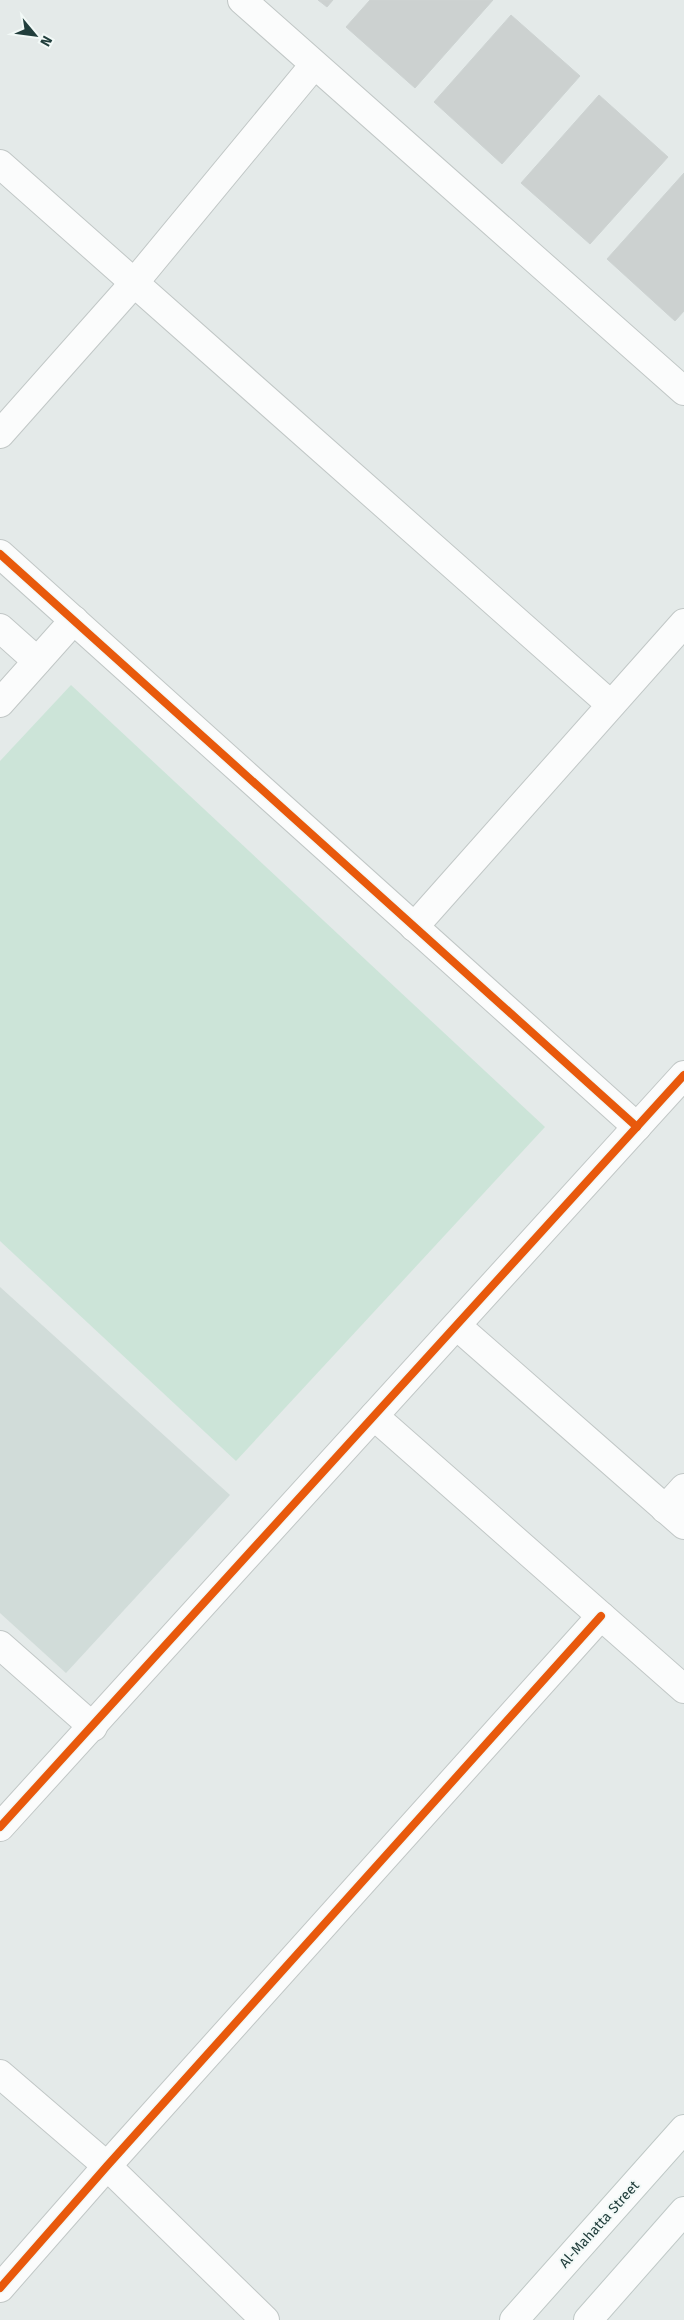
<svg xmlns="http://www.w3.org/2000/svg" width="684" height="2320" viewBox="0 0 684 2320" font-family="'Fira Sans',sans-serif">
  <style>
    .built { fill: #d1dcd9 }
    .green { fill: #cce4d8 }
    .building { fill: #ccd1d0; stroke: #cdd3d2 }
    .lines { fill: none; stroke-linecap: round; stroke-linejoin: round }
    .street-casing { stroke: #c1c7c6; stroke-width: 30 }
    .secondary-casing { stroke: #bfc8c6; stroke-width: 30 }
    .street { stroke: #fbfcfc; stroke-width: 28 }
    .secondary { stroke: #fbfcfc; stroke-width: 28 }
    .cycleway-casing { stroke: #f2f9f7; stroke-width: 11 }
    .cycleway { stroke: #e8590c; stroke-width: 8 }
    .labels { text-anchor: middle; stroke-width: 4; stroke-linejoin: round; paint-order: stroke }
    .street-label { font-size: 14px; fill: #213e3c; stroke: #f2f9f7 }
  </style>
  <rect width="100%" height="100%" fill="#e4eae9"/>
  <polygon class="built" points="0,1287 230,1495 66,1673 0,1613"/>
  <polygon class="green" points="71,685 545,1127 236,1461 0,1241 0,761"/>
  <g class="building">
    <polygon points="318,0 333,0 327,7"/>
    <polygon points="370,0 493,0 415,88 346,27"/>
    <polygon points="511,15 580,76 502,164 434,102"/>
    <polygon points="599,95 668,157 590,244 521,183"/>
    <polygon points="684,173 684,311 675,321 607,259"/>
  </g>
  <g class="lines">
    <g class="street-casing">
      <g id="street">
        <polyline points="242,0 684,391"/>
        <polyline points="0,164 610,704"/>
        <polyline points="0,434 134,283 314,65"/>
        <polyline points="0,554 637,1127"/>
        <polyline points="0,628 37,661"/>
        <polyline points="0,703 74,620"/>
        <polyline points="414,927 684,623"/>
        <polyline points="457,1326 684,1525"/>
        <polyline points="374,1416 684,1689"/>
        <polyline points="665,1509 684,1488"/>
        <polyline points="0,1645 93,1727"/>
        <polyline points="0,1827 684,1075"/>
        <polyline points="0,2074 107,2166 265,2320"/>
        <polyline points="0,2288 107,2166 601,1616"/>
      </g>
    </g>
    <g class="secondary-casing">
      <g id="secondary">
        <polyline points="514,2320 684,2129"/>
        <polyline points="588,2320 684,2211"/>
      </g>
    </g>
    <use href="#street" class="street"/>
    <use href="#secondary" class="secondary"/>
    <g class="cycleway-casing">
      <g id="cycleway">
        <polyline points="0,554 637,1127"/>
        <polyline points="0,1827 684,1075"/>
        <polyline points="0,2288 107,2166 601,1616"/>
      </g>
    </g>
    <use href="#cycleway" class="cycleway"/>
  </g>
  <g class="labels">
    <g class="street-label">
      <text transform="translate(599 2224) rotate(-48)" y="5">Al-Mahatta Street</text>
    </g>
  </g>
  <g transform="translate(35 35) rotate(119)" stroke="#f2f9f7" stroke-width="4" paint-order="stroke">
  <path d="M0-4L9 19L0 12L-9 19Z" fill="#213e3c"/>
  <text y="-8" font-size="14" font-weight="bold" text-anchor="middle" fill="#213e3c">N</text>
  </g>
</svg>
